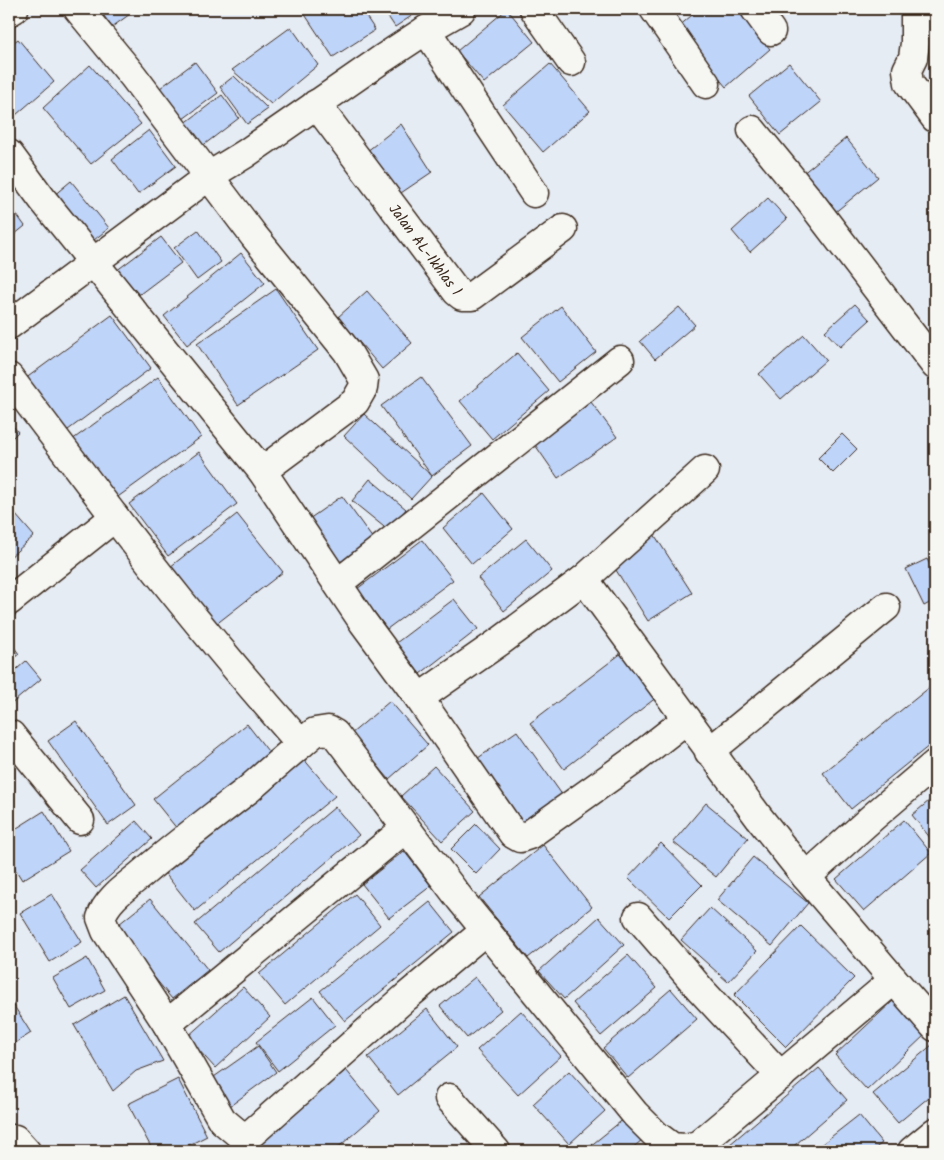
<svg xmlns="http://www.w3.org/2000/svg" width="944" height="1160" viewBox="0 0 944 1160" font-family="Kalam,sans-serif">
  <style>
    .building { fill: #bfd4f9; stroke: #3b2a1e }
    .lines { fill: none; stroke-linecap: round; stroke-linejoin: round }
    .street-casing { stroke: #3b2a1e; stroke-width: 31 }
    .street { stroke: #f6f6f2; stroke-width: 28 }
    .labels { text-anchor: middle; stroke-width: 4; stroke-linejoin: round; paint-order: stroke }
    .street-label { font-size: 15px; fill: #3b2a1e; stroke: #f6f6f2 }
  </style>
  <rect width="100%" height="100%" fill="#e6ecf4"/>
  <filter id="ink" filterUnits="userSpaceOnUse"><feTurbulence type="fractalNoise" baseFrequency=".02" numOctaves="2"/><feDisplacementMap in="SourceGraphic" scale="10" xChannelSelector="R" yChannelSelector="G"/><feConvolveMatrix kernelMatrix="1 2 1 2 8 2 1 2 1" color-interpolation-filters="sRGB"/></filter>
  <g filter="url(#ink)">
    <g class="building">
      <polygon points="99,9 137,9 112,27"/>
      <polygon points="304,9 361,9 375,30 333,57 302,10"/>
      <polygon points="383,9 422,9 395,27"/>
      <polygon points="507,9 534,42 484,83 457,51"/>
      <polygon points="699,9 736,9 770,49 726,87 677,28"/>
      <polygon points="291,27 318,65 271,104 232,70"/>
      <polygon points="18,39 54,82 9,121 9,46"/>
      <polygon points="195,62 218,93 179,122 156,91"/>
      <polygon points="789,63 821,102 780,135 749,96"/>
      <polygon points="550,64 590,111 543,152 503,105"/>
      <polygon points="90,65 141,124 91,164 43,108"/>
      <polygon points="234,76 268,109 247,124 220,87"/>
      <polygon points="222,95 239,118 201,147 184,124"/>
      <polygon points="401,124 432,172 395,197 366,152"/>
      <polygon points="149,130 176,166 138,194 112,159"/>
      <polygon points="846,138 878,177 828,218 796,179"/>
      <polygon points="71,181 109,228 84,248 47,201"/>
      <polygon points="768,198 787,219 750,252 732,231"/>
      <polygon points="11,207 25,226 9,239 9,209"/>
      <polygon points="198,230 221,262 197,280 174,248"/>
      <polygon points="161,237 181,263 132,300 112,274"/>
      <polygon points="241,253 265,283 187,345 164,316"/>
      <polygon points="276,289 318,350 238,405 197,344"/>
      <polygon points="367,291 412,343 382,369 338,317"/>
      <polygon points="855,304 870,320 840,347 825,331"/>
      <polygon points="561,306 596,352 558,382 522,337"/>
      <polygon points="679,307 695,325 655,359 640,341"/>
      <polygon points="112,315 151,368 64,433 25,379"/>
      <polygon points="804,335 826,360 781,399 759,374"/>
      <polygon points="517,353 549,391 492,439 460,401"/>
      <polygon points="158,377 201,437 115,499 72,440"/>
      <polygon points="421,377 472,446 432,476 381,406"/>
      <polygon points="588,398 617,437 558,478 531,439"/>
      <polygon points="364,414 432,476 411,499 344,436"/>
      <polygon points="9,421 18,432 9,441"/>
      <polygon points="842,434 857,449 833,473 818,458"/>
      <polygon points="199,452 237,504 168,556 129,504"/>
      <polygon points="370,479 406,509 389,531 352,501"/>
      <polygon points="484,493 513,529 472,564 443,528"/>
      <polygon points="342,496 373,539 339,563 309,519"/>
      <polygon points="9,507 34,536 9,558"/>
      <polygon points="237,514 283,572 215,625 170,567"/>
      <polygon points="652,531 692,593 648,621 609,559"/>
      <polygon points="526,539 552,571 504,611 478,578"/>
      <polygon points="422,540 453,580 387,629 357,589"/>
      <polygon points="927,559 935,575 935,600 924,606 906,569"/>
      <polygon points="454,599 478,629 420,674 396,643"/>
      <polygon points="9,640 19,654 9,662"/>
      <polygon points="623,652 657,697 564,769 530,723"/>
      <polygon points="26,661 41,679 9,706 9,676"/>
      <polygon points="930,687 935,694 935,741 851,809 823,773"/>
      <polygon points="390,701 428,745 389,779 351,734"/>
      <polygon points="76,721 136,805 108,825 48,741"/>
      <polygon points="247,724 271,755 178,830 153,799"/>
      <polygon points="517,731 563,796 514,830 468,765"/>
      <polygon points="302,757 335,796 195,911 163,871"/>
      <polygon points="434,766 475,811 442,841 401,796"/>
      <polygon points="935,796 935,844 912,815"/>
      <polygon points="706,803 748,838 716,877 673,842"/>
      <polygon points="335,807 359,835 219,952 195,924"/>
      <polygon points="44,811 69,851 22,880 9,859 9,833"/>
      <polygon points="904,820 931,853 864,911 836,879"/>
      <polygon points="136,821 152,839 96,888 80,870"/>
      <polygon points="476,824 500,849 476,874 451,849"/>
      <polygon points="661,843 702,885 669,918 628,878"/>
      <polygon points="543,845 592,907 528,958 479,897"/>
      <polygon points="404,851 431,886 389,918 362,884"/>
      <polygon points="753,857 808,903 772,946 717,900"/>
      <polygon points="52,894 82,942 50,962 20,913"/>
      <polygon points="355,894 380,925 285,1005 259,974"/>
      <polygon points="150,899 208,970 172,999 114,928"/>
      <polygon points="430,902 454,932 345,1021 320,991"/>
      <polygon points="710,908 757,951 728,982 681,940"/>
      <polygon points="599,917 624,945 564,999 539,971"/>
      <polygon points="801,926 854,978 786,1047 734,995"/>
      <polygon points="628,955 657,988 601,1036 573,1003"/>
      <polygon points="87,958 105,990 71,1009 53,978"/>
      <polygon points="475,977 501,1010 467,1038 440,1006"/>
      <polygon points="243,987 270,1017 215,1068 187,1037"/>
      <polygon points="671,989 697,1019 628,1078 603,1048"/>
      <polygon points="124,995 163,1061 136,1071 113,1091 74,1025"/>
      <polygon points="313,997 335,1025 278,1071 256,1042"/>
      <polygon points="9,998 31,1033 9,1047"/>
      <polygon points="894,1000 926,1034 867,1090 835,1055"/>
      <polygon points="427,1009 457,1047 398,1095 368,1057"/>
      <polygon points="521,1011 561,1056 518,1095 477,1050"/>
      <polygon points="932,1045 935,1049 935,1092 898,1123 873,1094"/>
      <polygon points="258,1046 276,1072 230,1106 211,1079"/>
      <polygon points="819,1068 847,1100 788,1151 722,1151"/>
      <polygon points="346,1070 380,1111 334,1151 254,1151 252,1149"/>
      <polygon points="569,1071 605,1111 569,1144 533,1104"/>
      <polygon points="178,1079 207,1136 177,1151 153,1151 128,1104"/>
      <polygon points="859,1115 882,1143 872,1151 813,1151"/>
      <polygon points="625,1118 642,1140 629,1151 584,1151"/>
    </g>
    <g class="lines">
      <g class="street-casing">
        <g id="street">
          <polyline points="78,9 133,76 254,236 347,351 364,380 363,388 355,402 262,471"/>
          <polyline points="534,9 571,62"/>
          <polyline points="654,9 706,84"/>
          <polyline points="755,9 771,31"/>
          <polyline points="915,9 915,43 913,58 907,70 909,83 935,118"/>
          <polyline points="9,12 14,9"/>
          <polyline points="426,30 534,193"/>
          <path id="s1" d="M 316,104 L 457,292 L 462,296 L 472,296 L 563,229"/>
          <polyline points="752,130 806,196 935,365"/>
          <polyline points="9,154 43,200 262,471 363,622 419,698 513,834 520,838 529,835 633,761 687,719"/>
          <polyline points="9,325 209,176 245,154 382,59 426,30 461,10"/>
          <path d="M 9,377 C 44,423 79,469 114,516 C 173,594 236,670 301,744 L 315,732 L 328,730 L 335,734 L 460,899 L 635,1114 L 656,1135 L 672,1147 L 685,1148 L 698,1145 L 894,980 L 935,1027"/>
          <polyline points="584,579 705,470"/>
          <polyline points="338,583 620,360"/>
          <polyline points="9,601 115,517"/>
          <polyline points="419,698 502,640 584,579 760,819 806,877 894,980"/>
          <polyline points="9,737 11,735 80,820"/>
          <path d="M 301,744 C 283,759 266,774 249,789 C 214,816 178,843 144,872 C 129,885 107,898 101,918 L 106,931 L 167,1024 L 222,1120 L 241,1136 L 252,1133 L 406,997 L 486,930"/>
          <polyline points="709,752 886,607"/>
          <polyline points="806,877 874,816 935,764"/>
          <polyline points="638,917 701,990 781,1076"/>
          <polyline points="167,1024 406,828"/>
          <polyline points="449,1098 496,1151"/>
          <polyline points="9,1139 15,1139 26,1151"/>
          <polyline points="912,1151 935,1132"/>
        </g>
      </g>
      <use href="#street" class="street"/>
    </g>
  </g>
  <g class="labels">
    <g class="street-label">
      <text dy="5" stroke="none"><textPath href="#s1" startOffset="182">Jalan AL-Ikhlas l</textPath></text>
    </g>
  </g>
  <rect width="944" height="1160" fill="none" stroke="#f6f6f2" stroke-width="30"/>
  <rect x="15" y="15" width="914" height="1130" fill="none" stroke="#3b2a1e" stroke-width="2" filter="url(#ink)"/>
</svg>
